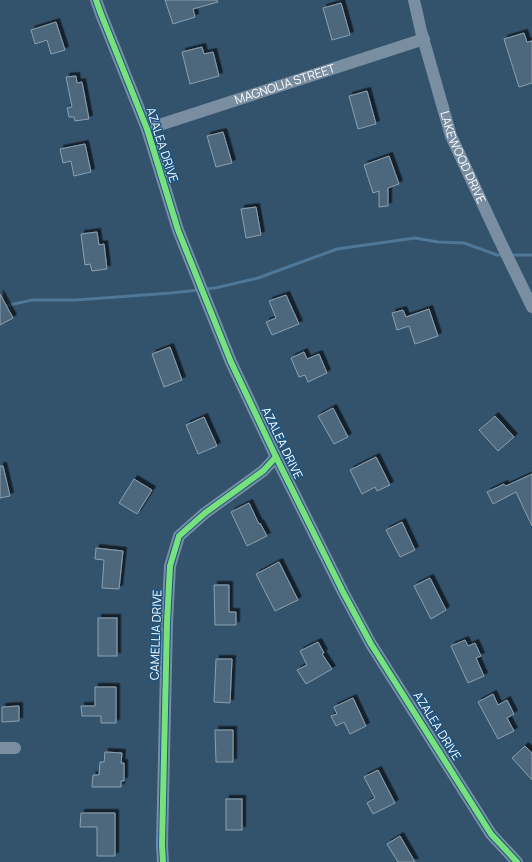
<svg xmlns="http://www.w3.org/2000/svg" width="532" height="862" viewBox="0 0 532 862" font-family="Manrope,sans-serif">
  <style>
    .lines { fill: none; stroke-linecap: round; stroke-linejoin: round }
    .stream { stroke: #4e7798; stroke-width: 3 }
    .building { fill: #4e687c; stroke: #8ca0af; filter: url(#shadow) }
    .minor { stroke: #798ea1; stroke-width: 12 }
    .cycleway-casing { stroke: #1c5582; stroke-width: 8 }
    .cycleway { stroke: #77e17e; stroke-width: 6 }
    .labels { text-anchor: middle; stroke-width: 3; stroke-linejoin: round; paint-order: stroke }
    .street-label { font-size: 12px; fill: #fff; stroke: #1c5582 }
  </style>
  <defs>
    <filter id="shadow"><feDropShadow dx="3.5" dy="-3.5" stdDeviation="0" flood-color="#0009"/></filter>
  </defs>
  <rect width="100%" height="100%" fill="#33526b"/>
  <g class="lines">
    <g class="stream">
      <polyline points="511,255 532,255"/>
      <polyline points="205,289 215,288 258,278 337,249 415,238 438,242 464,243 497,255 504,255"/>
      <polyline points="0,307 32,300 76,300 171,293 199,290"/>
    </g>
  </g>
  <g class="building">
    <polygon points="165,0 217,0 218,2 193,9 195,17 173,24"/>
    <polygon points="341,3 350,35 332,40 323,8"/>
    <polygon points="56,22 65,50 51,54 47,40 35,44 31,30"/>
    <polygon points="524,33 527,42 532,41 532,83 519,87 504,39"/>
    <polygon points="202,47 204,54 213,52 219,76 190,84 182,52"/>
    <polygon points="76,76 77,83 82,82 89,119 75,121 74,117 69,117 67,108 72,107 66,77"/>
    <polygon points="367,91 376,124 358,129 349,96"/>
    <polygon points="223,132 232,163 216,167 207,136"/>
    <polygon points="85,144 91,172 74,176 71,161 63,163 60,149"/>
    <polygon points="389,156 399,184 388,188 388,206 379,207 379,191 373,193 364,165"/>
    <polygon points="256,207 261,235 246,238 241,209"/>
    <polygon points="97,232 99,245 104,244 107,269 92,271 90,264 85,265 81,234"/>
    <polygon points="0,294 13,318 0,325"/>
    <polygon points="286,295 299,324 272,335 266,322 276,318 269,301"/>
    <polygon points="429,309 438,336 415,344 409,326 397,330 392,313 403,310 406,317"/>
    <polygon points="170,347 182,380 164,387 152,354"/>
    <polygon points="304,352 307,359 319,354 327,373 308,382 305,375 299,377 291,358"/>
    <polygon points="333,408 348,437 334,444 318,416"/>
    <polygon points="495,416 514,437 498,451 479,430"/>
    <polygon points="204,417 217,446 198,454 186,425"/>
    <polygon points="376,457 390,485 377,491 375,487 362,494 350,470"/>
    <polygon points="0,466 3,466 10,496 0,498"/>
    <polygon points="532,474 532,526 516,492 493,504 487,492 504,484 506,486"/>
    <polygon points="134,479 152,490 137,514 119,503"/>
    <polygon points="249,503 259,524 260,523 267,536 247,546 231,512"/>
    <polygon points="402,522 415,550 400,557 386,530"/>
    <polygon points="96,548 123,551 119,589 102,588 104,560 95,559"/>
    <polygon points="279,562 298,600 275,611 256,574"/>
    <polygon points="430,578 446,610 431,619 414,586"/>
    <polygon points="214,585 229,585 229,612 236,612 236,625 215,625"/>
    <rect x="98" y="618" width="19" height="38"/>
    <polygon points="465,640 468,646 475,643 481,656 476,658 484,676 468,683 451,646"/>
    <polygon points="318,642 324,653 322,654 332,669 306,684 297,670 307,665 300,651"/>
    <polygon points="216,659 232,659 230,703 214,702"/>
    <polygon points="95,687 116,687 116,723 101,723 101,716 82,716 81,706 95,706"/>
    <polygon points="493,694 498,705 507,700 514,714 507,718 514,731 498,739 478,702"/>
    <polygon points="353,698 366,726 350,734 344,722 336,726 331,716 337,714 334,707"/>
    <polygon points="19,706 19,721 2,722 2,707"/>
    <polygon points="215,730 233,730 233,762 216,762"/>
    <polygon points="525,746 532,753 532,780 512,758"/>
    <polygon points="105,752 122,753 121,763 124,763 124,781 121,781 121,787 92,787 93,775 99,775 100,762 104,762"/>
    <polygon points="378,770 395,803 373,814 367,803 375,798 364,777"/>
    <rect x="226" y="799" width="16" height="31"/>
    <polygon points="81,813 115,813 115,856 97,856 97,827 80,827"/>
    <polygon points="400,836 415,862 398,862 387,844"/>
  </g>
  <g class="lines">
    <g class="minor">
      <polyline points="96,0 101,14 147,129 178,230 231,362 276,457 343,592 371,644 491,834 517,862"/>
      <path id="s1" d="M 414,0 L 421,31 L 451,136 L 499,239 L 532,307"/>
      <path id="s2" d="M 147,129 L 424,39"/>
      <polyline points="0,748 15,748"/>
      <polyline points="163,862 162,845 167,622 170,566 179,536 205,513 263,471 276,457"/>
    </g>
    <g class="cycleway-casing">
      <g id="cycleway">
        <polyline points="96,0 101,14 147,129 178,230 231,362 276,457 343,592 371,644 491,834 517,862"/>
        <polyline points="163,862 162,845 167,622 170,566 179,536 205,513 263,471 276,457"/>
      </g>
    </g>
    <use href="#cycleway" class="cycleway"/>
  </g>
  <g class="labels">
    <g class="street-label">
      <text dy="4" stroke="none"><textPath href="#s2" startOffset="145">MAGNOLIA STREET</textPath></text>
      <text transform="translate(162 145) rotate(72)" y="4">AZALEA DRIVE</text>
      <text dy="4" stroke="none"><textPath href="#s1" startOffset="165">LAKEWOOD DRIVE</textPath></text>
      <text transform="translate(282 443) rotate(64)" y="4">AZALEA DRIVE</text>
      <text transform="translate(156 635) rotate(-88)" y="4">CAMELLIA DRIVE</text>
      <text transform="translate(437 726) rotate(58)" y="4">AZALEA DRIVE</text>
    </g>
  </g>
</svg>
